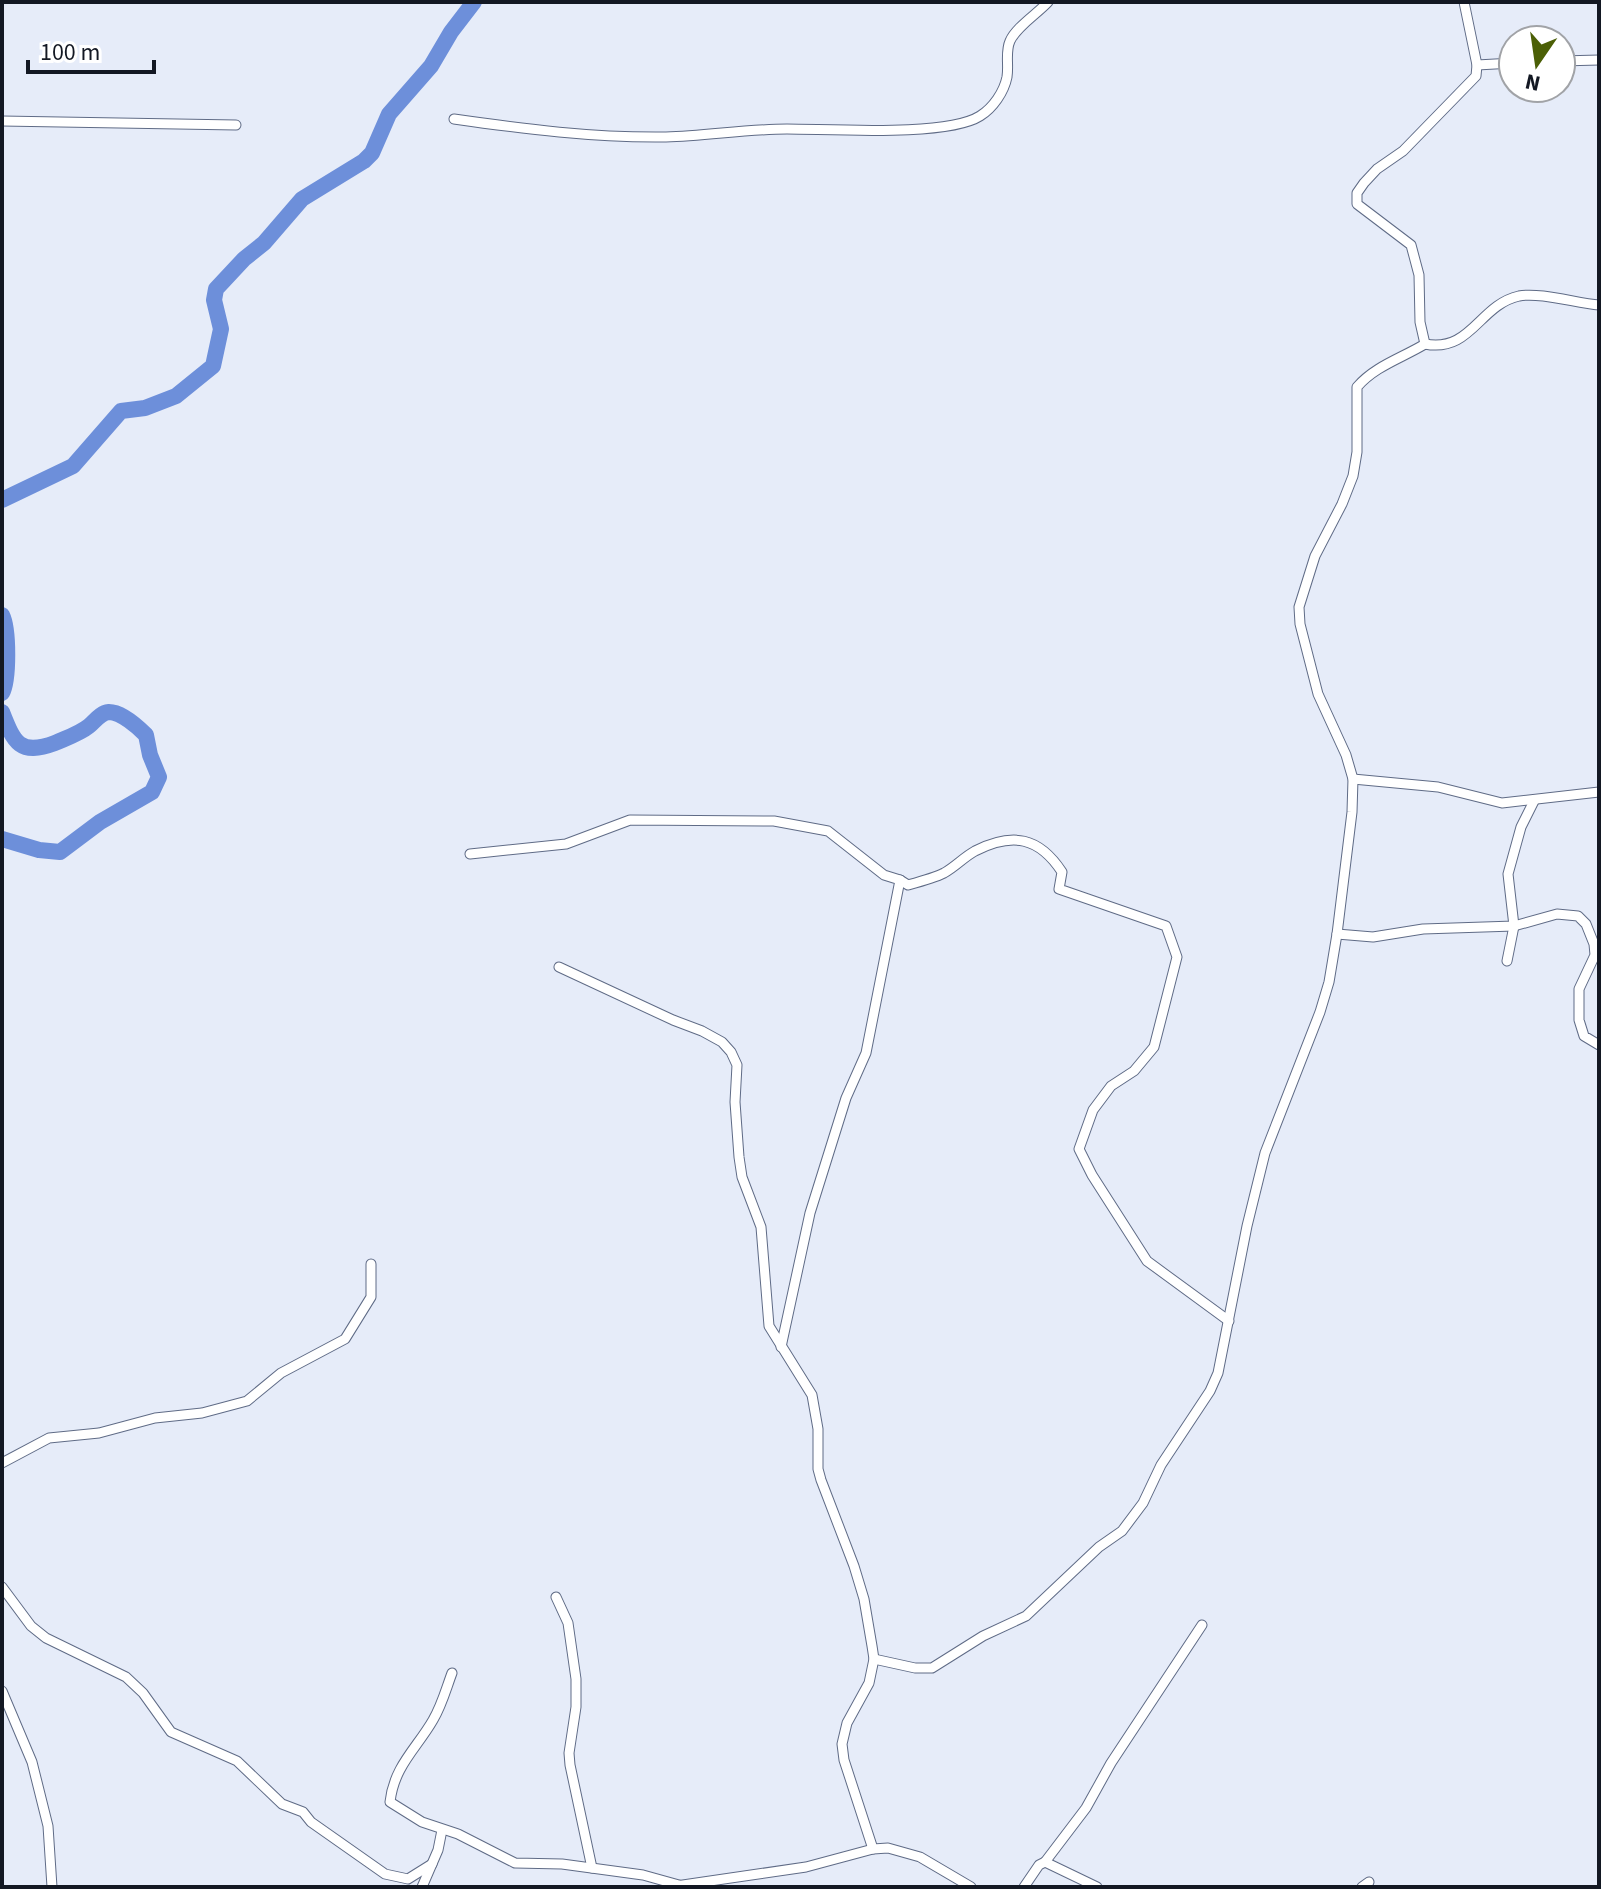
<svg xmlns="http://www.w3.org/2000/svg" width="1601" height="1889" viewBox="0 0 1601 1889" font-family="'Source Sans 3',sans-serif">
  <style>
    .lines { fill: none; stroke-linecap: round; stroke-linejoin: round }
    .river { stroke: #6d8fda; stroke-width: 16 }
    .minor-casing { stroke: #5f6b86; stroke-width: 11 }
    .minor { stroke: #fff; stroke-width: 9 }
  </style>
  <rect width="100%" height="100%" fill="#e6ecf9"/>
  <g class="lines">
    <g class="river">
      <polyline points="2,500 73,466 121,411 145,408 176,396 213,366 221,329 214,300 216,289 244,259 264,243 302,199 364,161 372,153 389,114 431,66 451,32 474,2"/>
      <path d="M 2,615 C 9,629 9,680 2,693"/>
      <path d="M 2,712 C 14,743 20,756 55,743 C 66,738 79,734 89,726 C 95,721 100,713 109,712 C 121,712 138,727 146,735 L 150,755 L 159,777 L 152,792 L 100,822 L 60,852 L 39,850 L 2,839"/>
    </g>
    <g class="minor-casing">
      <g id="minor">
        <polyline points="1561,61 1599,60"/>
        <polyline points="1477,65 1513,63"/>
        <path d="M 454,119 C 524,129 594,138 666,137 C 706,136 747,129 787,129 C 830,129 947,137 980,116 C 993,108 1004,92 1007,77 C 1009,65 1005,52 1010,41 C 1016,27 1037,14 1048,2"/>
        <polyline points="2,121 236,125"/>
        <path d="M 1425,344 C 1471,353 1479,305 1519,296 C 1540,292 1576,303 1599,305"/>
        <polyline points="1353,779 1438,787 1502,803 1599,792"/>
        <polyline points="470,854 566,844 630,820 774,821 828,831 884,875 900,880 866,1053 846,1098 810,1213 781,1347"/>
        <path d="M 900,880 L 908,885 C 919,882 934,878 944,873 C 955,867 964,857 975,851 C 1013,832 1039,837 1062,872 L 1059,889 L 1166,926 L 1177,957 L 1154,1047 L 1134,1071 L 1111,1086 L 1093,1110 L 1079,1149 L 1092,1175 L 1147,1261 L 1229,1321"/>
        <polyline points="1337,934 1373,937 1423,929 1514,926 1557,914 1578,916 1586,924 1594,944 1595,955 1579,989 1579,1020 1584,1036 1599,1045"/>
        <polyline points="1507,961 1514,926 1508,874 1521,827 1534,801"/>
        <polyline points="559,967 673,1020 702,1031 722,1042 731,1052 737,1065 735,1102 739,1157 742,1177 761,1227 769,1326 812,1395 818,1429 818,1469 821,1480 854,1566 864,1599 872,1646 874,1659 869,1683 847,1723 842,1744 844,1760 873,1849"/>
        <polyline points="2,1463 49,1438 99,1433 155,1418 202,1413 247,1401 281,1373 345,1339 371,1297 371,1264"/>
        <polyline points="2,1587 31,1626 46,1638 126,1677 143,1693 171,1732 237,1761 282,1804 303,1812 311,1822 385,1874 408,1879 432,1864"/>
        <polyline points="556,1597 568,1623 576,1679 576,1707 569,1753 570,1765 592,1868"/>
        <path d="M 874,1659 L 915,1668 L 932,1668 L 983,1636 L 1026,1616 L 1099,1547 L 1122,1531 L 1143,1503 L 1161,1465 L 1210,1391 L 1218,1373 L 1247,1226 L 1265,1153 L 1320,1012 L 1329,982 L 1337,934 L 1352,812 L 1353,779 L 1346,755 L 1318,694 L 1300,624 L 1299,607 L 1315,556 L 1342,504 L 1353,476 L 1357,452 L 1357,387 C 1375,366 1402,358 1425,344 L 1420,322 L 1419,275 L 1411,245 L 1357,204 L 1357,193 L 1364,183 L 1377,169 L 1403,151 L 1476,76 L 1477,65 L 1464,2"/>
        <path d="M 452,1673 C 446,1689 442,1705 433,1720 C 417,1748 394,1766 390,1802 L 422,1822 L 458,1834 L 515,1863 L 562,1864 L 643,1875 L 679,1885"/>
        <polyline points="2,1691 32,1762 48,1826 52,1887"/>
        <polyline points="1045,1862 1086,1808 1111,1763 1202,1625"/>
        <polyline points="676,1886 806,1867 873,1849 888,1848 920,1857 971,1887"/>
        <polyline points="422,1887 438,1850 442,1830"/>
        <polyline points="1024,1887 1039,1865 1045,1862 1097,1887"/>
        <polyline points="1362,1887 1369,1882"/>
      </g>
    </g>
    <use href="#minor" class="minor"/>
  </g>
  <rect width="1601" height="1889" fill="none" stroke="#131823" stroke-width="8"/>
  <g transform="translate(1537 64) rotate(193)"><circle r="38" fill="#ffffff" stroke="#a1a3a7" stroke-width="2"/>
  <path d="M0-6L14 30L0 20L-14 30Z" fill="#4b5f06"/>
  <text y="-12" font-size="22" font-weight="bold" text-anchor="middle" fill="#131823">N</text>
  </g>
  <path d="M28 60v12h126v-12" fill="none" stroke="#131823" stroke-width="4"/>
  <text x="40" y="60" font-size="24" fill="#131823" stroke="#ffffff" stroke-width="6" paint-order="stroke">100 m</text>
</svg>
